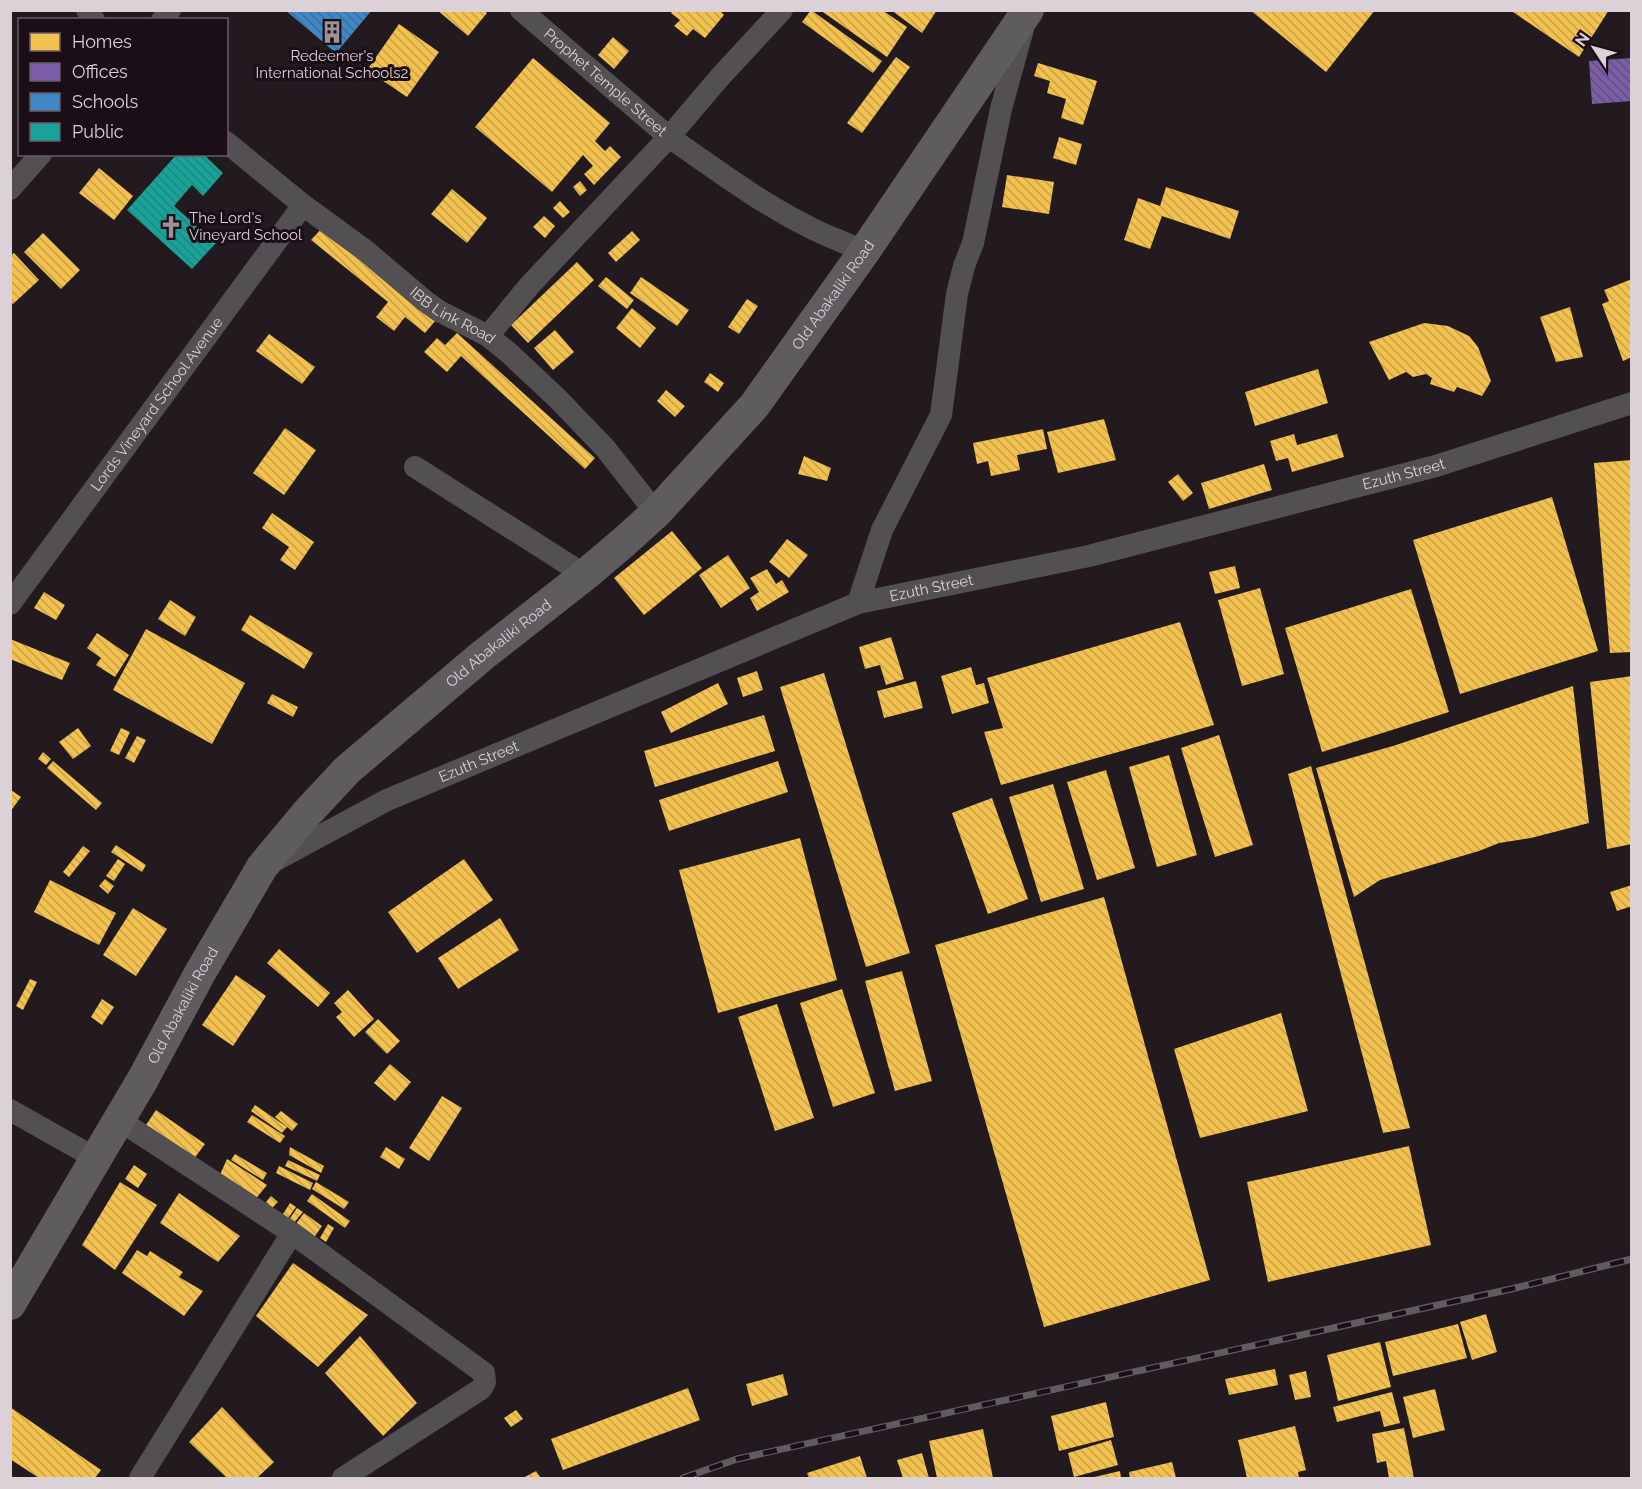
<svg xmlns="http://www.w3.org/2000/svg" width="1642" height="1489" viewBox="0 0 1642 1489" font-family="Raleway,sans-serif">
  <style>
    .homes { fill: url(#homes-back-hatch) }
    .offices { fill: url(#offices-back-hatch) }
    .schools { fill: url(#schools-back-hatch) }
    .public { fill: url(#public-back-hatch) }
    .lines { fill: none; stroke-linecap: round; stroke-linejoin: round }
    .street { stroke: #525053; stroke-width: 22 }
    .secondary { stroke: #5f5c60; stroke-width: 32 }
    .rail-casing { stroke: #605c60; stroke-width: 7 }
    .rail { stroke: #1b0e17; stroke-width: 4.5; stroke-dasharray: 14; stroke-linecap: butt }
    .labels { text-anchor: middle; stroke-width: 6; stroke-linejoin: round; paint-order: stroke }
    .poi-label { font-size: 15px; fill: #dcd1d7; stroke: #1b0e17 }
    .street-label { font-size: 15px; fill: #dcd1d7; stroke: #1b0e17 }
  </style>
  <defs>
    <pattern id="homes-back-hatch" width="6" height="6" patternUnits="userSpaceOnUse" patternTransform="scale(1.5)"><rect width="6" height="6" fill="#f2c14e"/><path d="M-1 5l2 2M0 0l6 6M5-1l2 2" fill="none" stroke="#c6a04a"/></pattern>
    <pattern id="offices-back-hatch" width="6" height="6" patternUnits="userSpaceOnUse" patternTransform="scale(1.5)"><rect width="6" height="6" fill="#7b5ea7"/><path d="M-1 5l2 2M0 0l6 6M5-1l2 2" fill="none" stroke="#615079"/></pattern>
    <pattern id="schools-back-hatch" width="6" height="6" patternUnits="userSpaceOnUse" patternTransform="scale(1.5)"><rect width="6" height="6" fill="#3f88c5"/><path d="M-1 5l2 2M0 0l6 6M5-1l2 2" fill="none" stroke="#406e96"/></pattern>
    <pattern id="public-back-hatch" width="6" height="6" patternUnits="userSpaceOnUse" patternTransform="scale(1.5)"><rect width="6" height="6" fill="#17a398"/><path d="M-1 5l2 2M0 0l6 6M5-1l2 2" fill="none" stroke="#24857e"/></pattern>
  </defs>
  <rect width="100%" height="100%" fill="#221a1f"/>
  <g class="homes">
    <polygon points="437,10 483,10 487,13 468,36"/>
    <polygon points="673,10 719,10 724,15 705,38 693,29 687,36 674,26 680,20 671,13"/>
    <polygon points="811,10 882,61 873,73 802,22"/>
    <polygon points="820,10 882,10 907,27 887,57"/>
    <polygon points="891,10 937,10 922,33"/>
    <polygon points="1250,10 1375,10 1326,72"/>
    <polygon points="1510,10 1609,10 1579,57"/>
    <polygon points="399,24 439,52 407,97 367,70"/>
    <polygon points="613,37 629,51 614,69 598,55"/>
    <polygon points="896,57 910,67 862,133 847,123"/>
    <polygon points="533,58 610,123 595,141 605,151 610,146 621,157 594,185 584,174 593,166 583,155 552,192 475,127"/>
    <polygon points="1038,63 1097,81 1083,125 1061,118 1066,99 1047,93 1050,81 1034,76"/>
    <polygon points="1059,137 1082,144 1076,165 1053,158"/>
    <polygon points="99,168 133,196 114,220 79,193"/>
    <polygon points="1007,175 1054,182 1049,214 1002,207"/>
    <polygon points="580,181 587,190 580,196 573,187"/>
    <polygon points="1166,187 1239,211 1230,239 1162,216 1150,249 1124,240 1138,198 1160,206"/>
    <polygon points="452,189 487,218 467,243 431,214"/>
    <polygon points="560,201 570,212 563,218 553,208"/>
    <polygon points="544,216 555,226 545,238 533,227"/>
    <polygon points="322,228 436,320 425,333 405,317 394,331 376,317 388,302 311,240"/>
    <polygon points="632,231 640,240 616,262 608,253"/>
    <polygon points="43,233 80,270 61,289 24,252"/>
    <polygon points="14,253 39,280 13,304 10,301 10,256"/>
    <polygon points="577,262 594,280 528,343 511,325"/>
    <polygon points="606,277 634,300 627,309 598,286"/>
    <polygon points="641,277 689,310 677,326 630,293"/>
    <polygon points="1632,279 1632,357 1623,361 1602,304 1609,301 1604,290"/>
    <polygon points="747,299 758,306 739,334 728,327"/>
    <polygon points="1570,307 1583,357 1556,362 1540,317"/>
    <polygon points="632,308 656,328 640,348 616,328"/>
    <polygon points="1424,323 1448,326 1469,336 1478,347 1491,381 1482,396 1457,387 1454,392 1430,384 1432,378 1426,374 1413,377 1406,372 1389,380 1369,342"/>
    <polygon points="555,330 574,352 553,370 534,348"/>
    <polygon points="457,333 595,458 585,469 461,356 447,372 424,352 437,338 445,345"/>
    <polygon points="269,334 315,367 302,384 256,351"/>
    <polygon points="1318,369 1328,403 1255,426 1245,392"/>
    <polygon points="710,373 724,383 718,392 704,382"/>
    <polygon points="666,390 685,406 675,417 657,401"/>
    <polygon points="1104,419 1116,460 1058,473 1047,432"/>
    <polygon points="285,428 316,450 284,495 253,473"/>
    <polygon points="1043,429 1047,449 1017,455 1020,470 991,476 988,461 977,464 973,443"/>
    <polygon points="1294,434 1297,445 1337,434 1344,457 1292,472 1288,458 1276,461 1270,441"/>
    <polygon points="804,456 831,468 827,481 798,474"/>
    <polygon points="1632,460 1632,652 1610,653 1594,463"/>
    <polygon points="1264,464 1272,490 1209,509 1201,483"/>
    <polygon points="1178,474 1193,493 1183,501 1168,482"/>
    <polygon points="1552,497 1598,651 1460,694 1413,540"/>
    <polygon points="272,513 314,542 295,570 280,560 289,547 262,528"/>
    <polygon points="672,531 702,568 644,615 614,578"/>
    <polygon points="787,539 808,555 789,578 769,562"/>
    <polygon points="728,555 750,588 721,608 699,575"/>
    <polygon points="1235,566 1240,588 1215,594 1209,572"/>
    <polygon points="767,569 776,584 782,580 789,592 757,611 750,598 759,592 750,578"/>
    <polygon points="1260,588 1284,674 1242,686 1218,600"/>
    <polygon points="1411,589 1449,712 1322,752 1285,628"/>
    <polygon points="44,592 65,605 56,620 34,608"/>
    <polygon points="170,600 196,617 185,636 158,619"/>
    <polygon points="250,615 313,653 304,669 241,630"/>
    <polygon points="1180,622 1214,725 1001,785 984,732 1003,728 987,678"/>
    <polygon points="146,629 245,683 212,744 113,690"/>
    <polygon points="97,633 129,655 115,677 96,665 101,658 87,648"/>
    <polygon points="891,637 904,679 886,685 880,665 865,669 859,647"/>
    <polygon points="10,639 70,663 62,680 10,659"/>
    <polygon points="971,667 976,685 984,683 989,703 952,714 941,676"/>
    <polygon points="757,671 763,690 743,697 737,678"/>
    <polygon points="824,673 910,953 866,967 780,687"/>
    <polygon points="1632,676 1632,844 1607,849 1590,682"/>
    <polygon points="916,681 923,708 884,718 877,691"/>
    <polygon points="718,683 728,704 671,733 661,712"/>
    <polygon points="1573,686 1589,823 1531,838 1499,843 1479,851 1380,880 1354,897 1316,768 1393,746"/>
    <polygon points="272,694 298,707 293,717 267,703"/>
    <polygon points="764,715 775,751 655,787 644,751"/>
    <polygon points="78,728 91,746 73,759 59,742"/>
    <polygon points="121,728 130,732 119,755 110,751"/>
    <polygon points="1219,735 1253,845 1215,857 1181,748"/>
    <polygon points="137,736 146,740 134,763 125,758"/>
    <polygon points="43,752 51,759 46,765 38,759"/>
    <polygon points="1169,755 1197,855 1157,867 1129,767"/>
    <polygon points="53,761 102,803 96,810 47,768"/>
    <polygon points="778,761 788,792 669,831 659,800"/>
    <polygon points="1311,766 1410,1128 1383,1133 1288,774"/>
    <polygon points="1106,770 1135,868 1097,880 1067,782"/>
    <polygon points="1053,784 1084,889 1041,902 1009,797"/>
    <polygon points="11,790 21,797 10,812 10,792"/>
    <polygon points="992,798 1028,899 988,914 952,813"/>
    <polygon points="800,838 837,980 718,1013 679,870"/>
    <polygon points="116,845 146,865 142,872 111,852"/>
    <polygon points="83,846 90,851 69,877 63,872"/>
    <polygon points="118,859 125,864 114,881 106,876"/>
    <polygon points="464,859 493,900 417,953 388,912"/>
    <polygon points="105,879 114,886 108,894 99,886"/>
    <polygon points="50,880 116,913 99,945 34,912"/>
    <polygon points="1632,885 1632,906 1617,911 1610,892"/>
    <polygon points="1104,897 1210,1280 1044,1327 935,945"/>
    <polygon points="133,908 167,929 136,976 103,955"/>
    <polygon points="500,918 519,950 458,989 438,958"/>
    <polygon points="279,949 330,993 318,1007 267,963"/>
    <polygon points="902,971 932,1081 895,1091 865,981"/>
    <polygon points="236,975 266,996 233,1046 202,1025"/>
    <polygon points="30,979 37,982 23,1010 16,1006"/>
    <polygon points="842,989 875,1093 833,1107 800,1003"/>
    <polygon points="348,990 374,1019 354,1037 336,1017 342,1012 334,1003"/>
    <polygon points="102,999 114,1007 102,1025 91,1017"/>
    <polygon points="777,1004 814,1118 775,1131 738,1017"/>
    <polygon points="1281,1013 1308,1111 1200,1138 1174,1049"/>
    <polygon points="378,1019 400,1041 387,1054 365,1032"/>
    <polygon points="390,1064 411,1082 395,1101 374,1083"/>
    <polygon points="442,1096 462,1108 429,1161 409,1148"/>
    <polygon points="255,1105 287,1127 282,1133 251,1111"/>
    <polygon points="156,1110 205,1144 193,1160 144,1128"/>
    <polygon points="281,1111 298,1124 292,1131 275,1117"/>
    <polygon points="252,1115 285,1136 280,1143 247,1122"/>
    <polygon points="1409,1146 1431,1245 1268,1282 1247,1182"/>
    <polygon points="290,1147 324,1166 321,1173 289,1155"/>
    <polygon points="386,1147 405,1159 399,1169 380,1157"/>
    <polygon points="235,1154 267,1173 263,1180 231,1160"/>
    <polygon points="227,1159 267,1185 254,1201 218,1179"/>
    <polygon points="288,1160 320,1175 317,1181 285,1166"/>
    <polygon points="134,1165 147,1174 138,1188 125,1179"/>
    <polygon points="279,1166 313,1183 310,1190 276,1173"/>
    <polygon points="120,1182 157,1205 115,1270 82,1245"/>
    <polygon points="316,1182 349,1202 344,1209 312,1189"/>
    <polygon points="179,1193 240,1236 218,1262 160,1223"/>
    <polygon points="312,1194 350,1221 345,1228 307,1201"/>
    <polygon points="271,1196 278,1202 272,1208 266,1202"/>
    <polygon points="290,1203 296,1207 286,1221 281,1217"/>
    <polygon points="297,1208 303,1212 293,1224 288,1221"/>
    <polygon points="304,1213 322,1226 313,1239 295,1225"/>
    <polygon points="328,1224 334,1228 326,1242 320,1238"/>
    <polygon points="137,1250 147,1256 150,1251 183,1272 179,1277 203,1291 184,1316 122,1273"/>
    <polygon points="293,1263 368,1315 318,1367 256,1316"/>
    <polygon points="1486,1314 1497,1352 1472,1360 1460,1322"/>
    <polygon points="1458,1324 1467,1358 1393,1376 1385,1342"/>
    <polygon points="360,1336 417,1403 383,1436 325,1373"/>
    <polygon points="1380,1342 1391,1387 1338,1401 1327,1355"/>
    <polygon points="1275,1369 1278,1385 1229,1395 1225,1379"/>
    <polygon points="1306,1371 1311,1397 1295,1400 1289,1375"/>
    <polygon points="783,1374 788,1395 752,1406 746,1384"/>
    <polygon points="688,1388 700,1420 563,1470 551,1439"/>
    <polygon points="1435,1389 1445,1430 1413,1438 1403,1397"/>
    <polygon points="1392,1392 1400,1423 1384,1427 1380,1411 1337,1422 1333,1407"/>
    <polygon points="1106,1402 1114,1437 1059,1451 1051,1416"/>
    <polygon points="10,1407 101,1470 95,1478 39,1478 10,1459"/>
    <polygon points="222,1407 274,1462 257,1478 227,1478 189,1442"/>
    <polygon points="516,1410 523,1419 511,1427 504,1418"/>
    <polygon points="1295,1426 1306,1470 1298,1472 1299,1478 1247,1478 1238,1440"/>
    <polygon points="1404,1428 1414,1478 1389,1478 1386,1461 1377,1463 1372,1434"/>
    <polygon points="983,1429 993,1478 937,1478 929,1441"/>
    <polygon points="1111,1440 1118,1465 1074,1477 1068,1453"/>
    <polygon points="922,1453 929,1478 903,1478 897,1460"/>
    <polygon points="860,1456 867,1478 809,1478 807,1473"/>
    <polygon points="1172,1462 1176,1478 1130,1478 1129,1472"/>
    <polygon points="536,1471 541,1478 523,1478"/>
    <polygon points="1120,1471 1121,1478 1090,1478"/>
  </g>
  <polygon class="offices" points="1632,58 1632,101 1592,104 1589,61"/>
  <polygon class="schools" points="285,10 372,10 336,53"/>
  <polygon class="public" points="177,154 203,154 223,173 203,196 192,185 174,206 216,243 192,269 127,210"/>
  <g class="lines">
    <g class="street">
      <polyline points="87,10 94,20"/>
      <path id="s1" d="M 521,10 L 669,137 L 720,77 L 782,10"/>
      <polyline points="162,20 170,10"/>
      <path id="s2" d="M 226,142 L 303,205 L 366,251 L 425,301 L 439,311 L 488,336 L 509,353 L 558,399 L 605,448 L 656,513"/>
      <polyline points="10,189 41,154"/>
      <path d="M 488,336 L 529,286 L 669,137 C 714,168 759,202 809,227 C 827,237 846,242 864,252"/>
      <polyline points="415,467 585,575"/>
      <polyline points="858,603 882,530 941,415 957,294 964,266 973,243 1001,109 1023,29"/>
      <path id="s3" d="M 10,604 L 303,205"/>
      <path id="s4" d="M 272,862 L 387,800 L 858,603 L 1089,556 L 1436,466 L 1632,403"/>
      <polyline points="10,1110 97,1159"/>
      <polyline points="119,1120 292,1233 484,1373 485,1382 481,1389 343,1478"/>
      <polyline points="140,1478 292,1233"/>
    </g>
    <path class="secondary" id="s5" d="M 10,1304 L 143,1079 L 200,973 L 262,867 L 307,813 L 347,770 L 483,655 L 585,575 L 625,541 L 656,513 L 754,406 L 864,252 L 1028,10"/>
    <g class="rail-casing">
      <polyline id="rail" points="683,1478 737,1459 1511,1289 1632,1259"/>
    </g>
    <use href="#rail" class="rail"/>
  </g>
  <defs>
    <g id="building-bare" transform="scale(1.8)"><path d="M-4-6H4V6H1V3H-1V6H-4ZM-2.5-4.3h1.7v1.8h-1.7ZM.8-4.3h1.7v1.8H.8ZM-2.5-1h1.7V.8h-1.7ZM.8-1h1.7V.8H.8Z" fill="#9b9197" stroke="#1b0e17" stroke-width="2.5" paint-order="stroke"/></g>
    <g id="church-bare" transform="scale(1.8)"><path d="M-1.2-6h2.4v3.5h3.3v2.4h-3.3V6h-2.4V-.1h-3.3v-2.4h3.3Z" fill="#9b9197" stroke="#1b0e17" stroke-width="2.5" paint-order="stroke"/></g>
  </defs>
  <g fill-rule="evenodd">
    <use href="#building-bare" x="332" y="32"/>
    <use href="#church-bare" x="171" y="227"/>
  </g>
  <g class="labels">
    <g class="poi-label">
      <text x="332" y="61">Redeemer's<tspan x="332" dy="17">International Schools2</tspan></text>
      <text x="189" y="223" text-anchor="start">The Lord's<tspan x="189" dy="17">Vineyard School</tspan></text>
    </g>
    <g class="street-label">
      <text dy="5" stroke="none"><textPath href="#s1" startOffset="111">Prophet Temple Street</textPath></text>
      <text dy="5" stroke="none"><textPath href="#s5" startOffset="1317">Old Abakaliki Road</textPath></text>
      <text dy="5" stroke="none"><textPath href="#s2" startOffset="286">IBB Link Road</textPath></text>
      <text dy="5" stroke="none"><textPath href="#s3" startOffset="248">Lords Vineyard School Avenue</textPath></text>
      <text dy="5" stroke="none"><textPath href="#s4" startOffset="1202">Ezuth Street</textPath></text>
      <text dy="5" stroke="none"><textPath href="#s4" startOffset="716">Ezuth Street</textPath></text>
      <text dy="5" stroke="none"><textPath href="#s5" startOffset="831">Old Abakaliki Road</textPath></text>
      <text dy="5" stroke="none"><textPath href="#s4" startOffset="230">Ezuth Street</textPath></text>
      <text dy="5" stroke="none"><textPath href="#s5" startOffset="345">Old Abakaliki Road</textPath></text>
    </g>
  </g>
  <rect width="1642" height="1489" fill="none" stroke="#dcd1d7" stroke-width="24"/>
  <rect x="18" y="18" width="210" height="138" fill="#1b0e17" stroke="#685c64" stroke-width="1.5"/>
  <rect x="30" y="33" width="30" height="18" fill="#f2c14e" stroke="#685c64" stroke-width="1.5"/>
  <text x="72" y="48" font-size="18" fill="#dcd1d7">Homes</text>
  <rect x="30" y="63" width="30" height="18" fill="#7b5ea7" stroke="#685c64" stroke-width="1.5"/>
  <text x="72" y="78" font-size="18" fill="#dcd1d7">Offices</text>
  <rect x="30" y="93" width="30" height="18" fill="#3f88c5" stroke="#685c64" stroke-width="1.5"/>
  <text x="72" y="108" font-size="18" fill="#dcd1d7">Schools</text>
  <rect x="30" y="123" width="30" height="18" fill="#17a398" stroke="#685c64" stroke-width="1.5"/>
  <text x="72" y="138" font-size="18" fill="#dcd1d7">Public</text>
  <g transform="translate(1594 48) rotate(306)" stroke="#1b0e17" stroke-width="4.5" paint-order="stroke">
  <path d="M0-4.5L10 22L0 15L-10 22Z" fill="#dcd1d7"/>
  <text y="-9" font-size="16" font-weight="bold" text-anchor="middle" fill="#dcd1d7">N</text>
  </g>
</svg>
